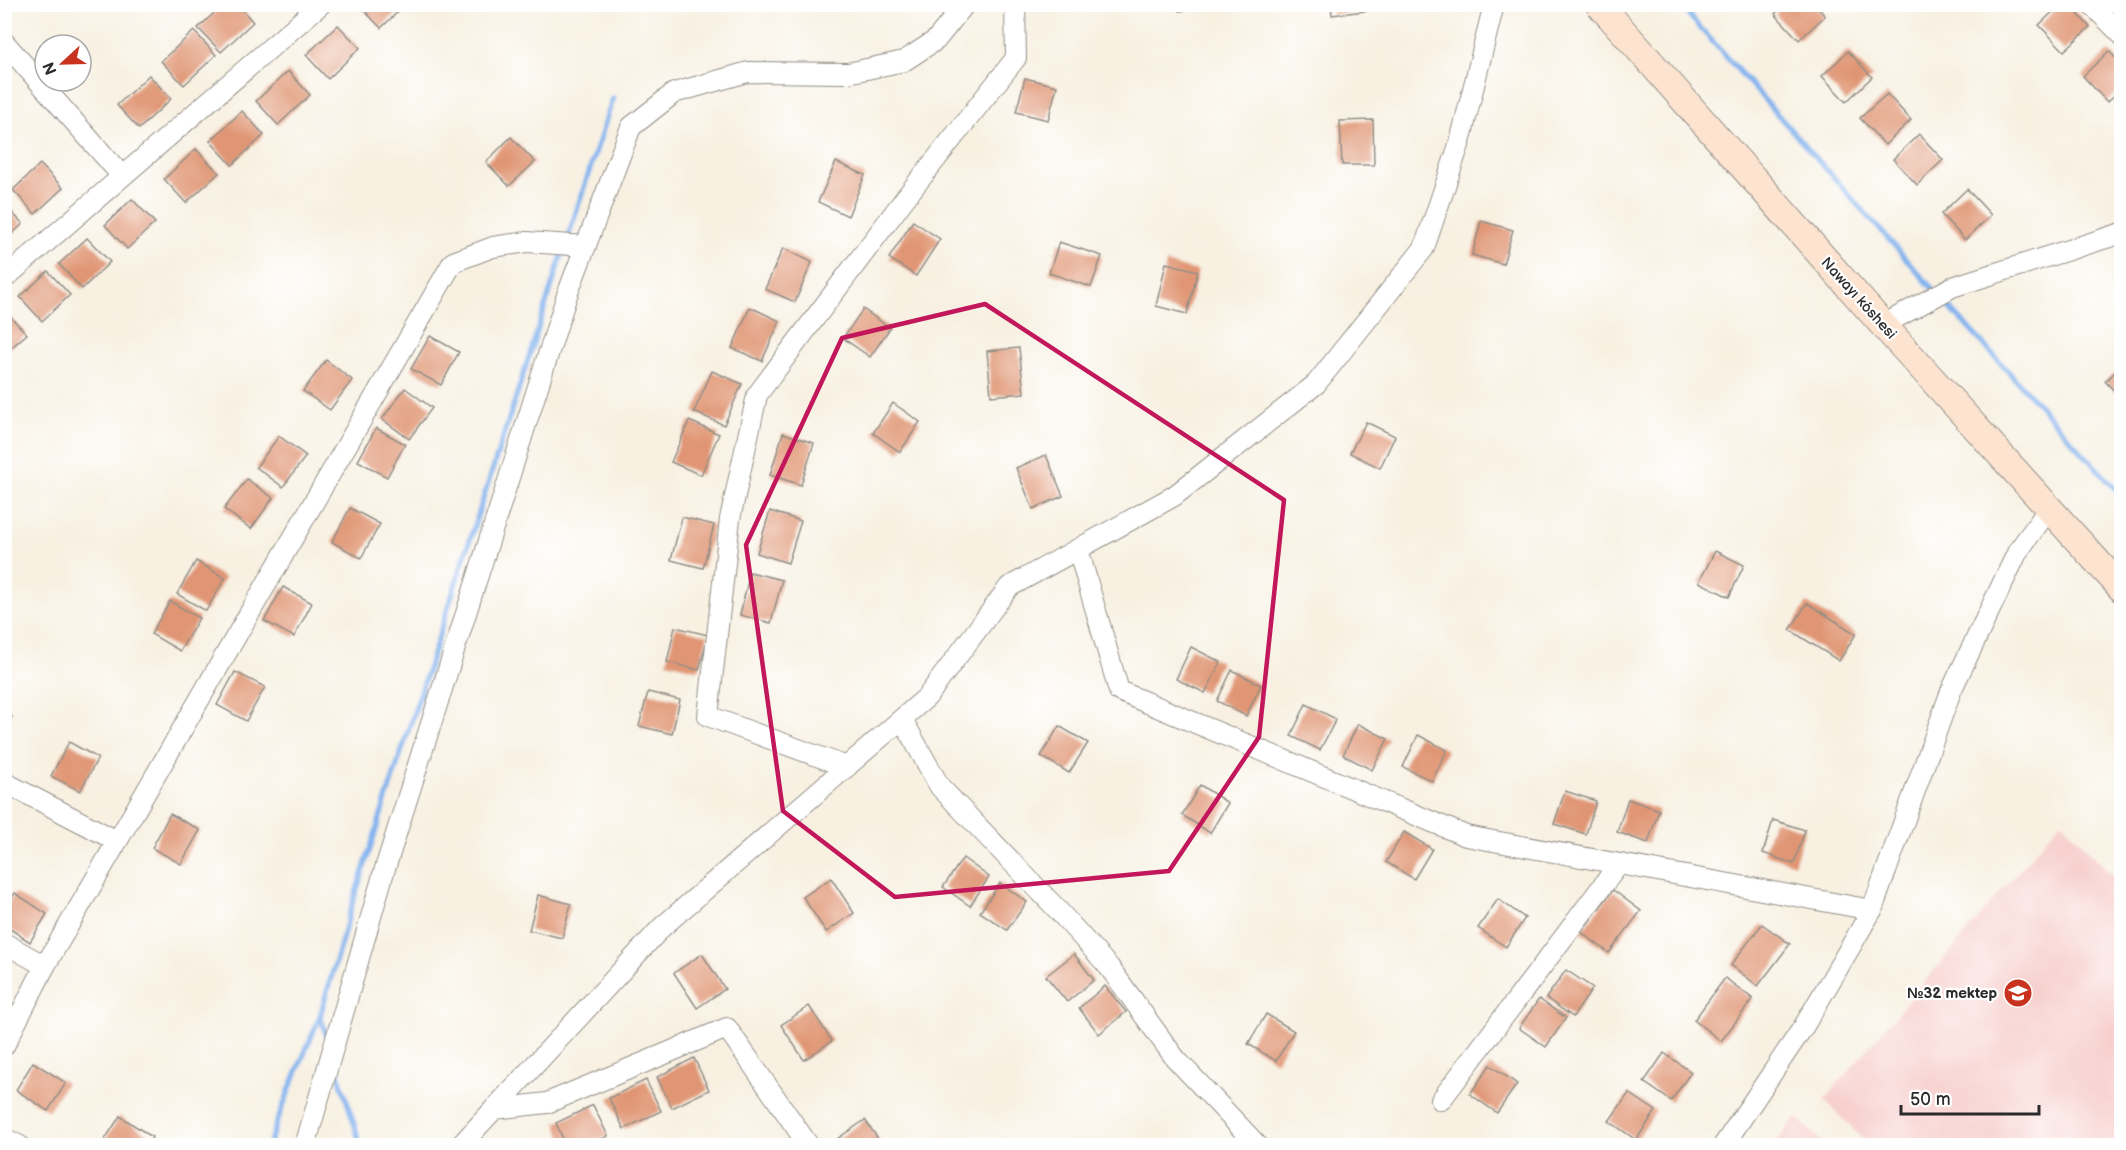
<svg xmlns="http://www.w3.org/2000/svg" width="2126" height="1150" viewBox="0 0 2126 1150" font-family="'Balsamiq Sans',sans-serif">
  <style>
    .built { fill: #f7d0ce }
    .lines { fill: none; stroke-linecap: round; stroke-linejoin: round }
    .stream { stroke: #83b3ee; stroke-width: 5 }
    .building { fill: #e09674 }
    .street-casing { stroke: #928e86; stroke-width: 22 }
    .secondary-casing { stroke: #928e86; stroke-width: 29 }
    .street { stroke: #fff; stroke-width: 20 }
    .secondary { stroke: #fde4d1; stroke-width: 27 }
    .marked { fill: none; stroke: #c2185b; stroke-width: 4.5; stroke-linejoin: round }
    .labels { text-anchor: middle; stroke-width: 4.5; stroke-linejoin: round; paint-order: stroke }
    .street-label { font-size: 15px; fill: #2b2b2b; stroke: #fff }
    .poi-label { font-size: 15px; font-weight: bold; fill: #2b2b2b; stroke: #fff; text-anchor: end }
  </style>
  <rect width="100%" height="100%" fill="#fff"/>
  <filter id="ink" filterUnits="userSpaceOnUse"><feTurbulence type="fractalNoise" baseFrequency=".0167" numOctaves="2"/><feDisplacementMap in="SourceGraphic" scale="12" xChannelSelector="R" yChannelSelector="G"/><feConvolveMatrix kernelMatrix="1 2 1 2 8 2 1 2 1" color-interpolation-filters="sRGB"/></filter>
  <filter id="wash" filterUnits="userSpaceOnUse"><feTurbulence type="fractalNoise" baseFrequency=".008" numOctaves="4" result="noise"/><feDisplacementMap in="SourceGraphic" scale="24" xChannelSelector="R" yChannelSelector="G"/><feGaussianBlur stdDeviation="1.35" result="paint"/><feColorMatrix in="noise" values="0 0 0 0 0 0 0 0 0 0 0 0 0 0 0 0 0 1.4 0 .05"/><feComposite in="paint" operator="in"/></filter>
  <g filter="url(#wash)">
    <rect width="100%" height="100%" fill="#f8f1e2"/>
    <g class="built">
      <polygon points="2061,821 2121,885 2121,1145 1869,1145 1824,1100"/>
      <polygon points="1796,1117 1825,1145 1774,1145"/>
    </g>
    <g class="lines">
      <g class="stream">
        <polyline points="1679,4 1932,288"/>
        <polyline points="567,240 613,98"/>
        <polyline points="1942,299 2122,496"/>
        <polyline points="320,1016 328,1040"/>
        <polyline points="335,1063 361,1146"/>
        <polyline points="268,1146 290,1088 320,1016 352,905 564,248"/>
      </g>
    </g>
    <g id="blocks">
      <g class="building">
        <polygon points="224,4 237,4 253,22 221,52 198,28"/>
        <polygon points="1178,4 1211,4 1211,7 1179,11"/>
        <polygon points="1331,4 1364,4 1365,11 1332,15"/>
        <polygon points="1785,4 1815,4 1825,16 1799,40 1775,14"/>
        <polygon points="2061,4 2069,4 2090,27 2064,51 2039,25"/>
        <polygon points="359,5 405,5 381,28"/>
        <polygon points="338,25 360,48 328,79 306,55"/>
        <polygon points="194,31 216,55 184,85 161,61"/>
        <polygon points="1848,51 1872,77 1846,102 1822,76"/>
        <polygon points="2109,51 2122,65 2122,88 2107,102 2083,76"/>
        <polygon points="288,71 310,95 278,125 256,101"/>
        <polygon points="149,75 171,99 139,129 117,105"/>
        <polygon points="1025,78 1057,86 1048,120 1016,112"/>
        <polygon points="1887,94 1911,120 1885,145 1860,118"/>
        <polygon points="242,111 264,135 232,165 210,141"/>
        <polygon points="1373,120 1374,165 1342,165 1340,121"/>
        <polygon points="1919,134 1943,160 1917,185 1893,159"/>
        <polygon points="511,137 535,162 509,186 486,162"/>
        <polygon points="196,149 219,173 186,203 164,179"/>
        <polygon points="836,162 865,175 848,216 818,202"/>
        <polygon points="40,164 63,188 35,214 13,190"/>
        <polygon points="1967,189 1991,215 1965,240 1941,214"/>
        <polygon points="132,199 155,223 127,249 105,225"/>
        <polygon points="4,204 23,224 4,241"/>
        <polygon points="913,221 940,239 916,276 889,258"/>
        <polygon points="1481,221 1513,230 1503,264 1472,255"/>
        <polygon points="87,238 110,262 82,289 59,264"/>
        <polygon points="1059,242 1102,256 1091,287 1049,273"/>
        <polygon points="783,248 812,262 795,302 765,289"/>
        <polygon points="1166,263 1198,271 1187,314 1156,306"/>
        <polygon points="48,271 70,295 42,321 20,297"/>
        <polygon points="750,307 780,321 762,361 732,348"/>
        <polygon points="863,309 890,328 870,357 843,338"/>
        <polygon points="4,310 27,334 4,354"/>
        <polygon points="430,336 459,352 441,385 411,369"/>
        <polygon points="1019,348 1024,393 991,396 987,351"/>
        <polygon points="326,360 352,380 330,410 303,391"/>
        <polygon points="2122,366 2122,399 2105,381"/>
        <polygon points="712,371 742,384 724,425 694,412"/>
        <polygon points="405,388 432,408 409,439 382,419"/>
        <polygon points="893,403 920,422 900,452 873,433"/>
        <polygon points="689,421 719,434 701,475 671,462"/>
        <polygon points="1366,422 1395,436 1380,468 1350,453"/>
        <polygon points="376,428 405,444 387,477 358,461"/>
        <polygon points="783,433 814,443 801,485 770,475"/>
        <polygon points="279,436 306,456 283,487 256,467"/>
        <polygon points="1046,455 1063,496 1033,509 1016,468"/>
        <polygon points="247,479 273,498 251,529 224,509"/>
        <polygon points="350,508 380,524 361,558 332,542"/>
        <polygon points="770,511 801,521 788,563 757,553"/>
        <polygon points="682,517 714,525 703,568 671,560"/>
        <polygon points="1715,551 1744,565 1729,597 1699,582"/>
        <polygon points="196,561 225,578 206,611 177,594"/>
        <polygon points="750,572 782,580 771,623 740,615"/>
        <polygon points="283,587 312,603 294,637 264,621"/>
        <polygon points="170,601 199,618 180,651 151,634"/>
        <polygon points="1807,603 1856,634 1839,661 1790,630"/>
        <polygon points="675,627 708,635 699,670 667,662"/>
        <polygon points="1191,647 1221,662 1205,693 1176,679"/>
        <polygon points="1232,670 1261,685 1246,716 1217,701"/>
        <polygon points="235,672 265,687 246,721 217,705"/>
        <polygon points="648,692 680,700 672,734 639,726"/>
        <polygon points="1306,704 1336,719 1320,750 1291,736"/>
        <polygon points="4,713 12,717 4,730"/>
        <polygon points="1358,724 1388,739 1372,770 1343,755"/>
        <polygon points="1059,726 1088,743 1069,773 1041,756"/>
        <polygon points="1418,735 1447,750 1432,781 1403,767"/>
        <polygon points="69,742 98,758 80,791 51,776"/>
        <polygon points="1200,785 1228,803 1210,833 1182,815"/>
        <polygon points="1565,791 1596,801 1586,834 1554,824"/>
        <polygon points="1628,799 1659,810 1648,843 1617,832"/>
        <polygon points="170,814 200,830 181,864 152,848"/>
        <polygon points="1773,820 1805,830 1794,864 1763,853"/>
        <polygon points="1404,832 1432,849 1414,879 1386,862"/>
        <polygon points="963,858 989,877 970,906 943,887"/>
        <polygon points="831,878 854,913 826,932 803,897"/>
        <polygon points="1000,883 1027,902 1007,930 980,912"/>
        <polygon points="1613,890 1641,911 1609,953 1581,932"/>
        <polygon points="15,893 47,914 30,942 4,925 4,910"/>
        <polygon points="538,895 571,904 562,938 529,930"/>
        <polygon points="1498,899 1525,918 1506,947 1478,928"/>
        <polygon points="1762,924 1790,944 1758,986 1731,965"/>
        <polygon points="702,954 725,989 697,1008 674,973"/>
        <polygon points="1074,954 1094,980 1067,1002 1046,976"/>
        <polygon points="1566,970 1593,988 1573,1017 1546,998"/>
        <polygon points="1725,978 1753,999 1721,1041 1694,1020"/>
        <polygon points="1105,986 1126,1012 1099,1034 1079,1008"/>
        <polygon points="1539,999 1566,1018 1546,1047 1519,1028"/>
        <polygon points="809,1006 832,1041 804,1060 781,1025"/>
        <polygon points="1266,1014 1294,1031 1276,1061 1248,1044"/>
        <polygon points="1664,1053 1691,1072 1671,1101 1644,1082"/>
        <polygon points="694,1058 709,1090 672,1108 657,1077"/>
        <polygon points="33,1062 66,1083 48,1111 16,1090"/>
        <polygon points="1490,1065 1517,1084 1497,1113 1470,1094"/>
        <polygon points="646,1080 661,1111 624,1129 609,1098"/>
        <polygon points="1629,1093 1656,1111 1636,1140 1609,1121"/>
        <polygon points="593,1105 608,1136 589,1146 566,1146 556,1123"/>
        <polygon points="120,1116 152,1137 147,1146 102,1144"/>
        <polygon points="865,1120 883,1146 841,1146 837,1139"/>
        <polygon points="2122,1134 2122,1146 2109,1146"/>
      </g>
    </g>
  </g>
  <g filter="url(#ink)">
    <use href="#blocks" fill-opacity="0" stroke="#928e86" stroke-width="1.5"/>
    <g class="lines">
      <g class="street-casing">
        <g id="street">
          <polyline points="2091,4 2122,35"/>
          <polyline points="4,42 122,176"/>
          <polyline points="4,279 321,4"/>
          <polyline points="1883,325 1952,287 2122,233"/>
          <polyline points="1078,549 1119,691 1466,836 1872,910"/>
          <polyline points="902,719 940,787 1055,907 1109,967 1175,1058 1258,1146"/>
          <polyline points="847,767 708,716 730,519 757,395 906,197 1016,58 1015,4"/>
          <polyline points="4,782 117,841"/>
          <polyline points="4,943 45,966"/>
          <polyline points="4,1046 45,966 453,262 493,247 527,242 586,246"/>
          <polyline points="1441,1100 1619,864"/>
          <polyline points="494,1109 547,1103 727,1028 809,1146"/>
          <polyline points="4,1138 20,1146"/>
          <polyline points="305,1146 383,875 567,295 631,127 674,93 748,72 848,73 904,61 936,40 965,4"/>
          <polyline points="460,1146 662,927 927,697 1009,587 1174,496 1316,384 1424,248 1460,142 1494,4"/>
          <polyline points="1723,1146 1804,1026 1872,910 1951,691 2018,551 2048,510"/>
        </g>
      </g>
      <g class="secondary-casing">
        <polyline id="secondary" points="1599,4 1883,325 2122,589"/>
      </g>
      <use href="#street" class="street"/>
      <use href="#secondary" class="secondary"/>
    </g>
  </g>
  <path class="marked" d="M 985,304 L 1284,500 L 1259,737 L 1169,871 L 895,897 L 783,811 L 746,545 L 842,338 Z"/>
  <defs>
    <g id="school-disc" transform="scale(1.5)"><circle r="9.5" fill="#c8321e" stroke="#fff"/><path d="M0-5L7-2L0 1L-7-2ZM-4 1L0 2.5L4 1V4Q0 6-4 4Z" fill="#fff"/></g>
  </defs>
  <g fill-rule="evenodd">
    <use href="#school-disc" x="2018" y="993"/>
  </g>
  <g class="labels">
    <g class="street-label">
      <text transform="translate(1859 298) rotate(48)" y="5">Nawayı kóshesi</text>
    </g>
    <g class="poi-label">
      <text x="1997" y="998">№32 mektep</text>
    </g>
  </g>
  <rect width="2126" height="1150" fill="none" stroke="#fff" stroke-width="24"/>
  <g transform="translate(63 63) rotate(248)"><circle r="28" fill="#ffffff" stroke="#aaaaaa" stroke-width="1.5"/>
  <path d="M0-4.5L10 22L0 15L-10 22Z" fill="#c8321e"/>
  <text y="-9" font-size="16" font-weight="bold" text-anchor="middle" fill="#2b2b2b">N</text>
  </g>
  <path d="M1901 1105v9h138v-9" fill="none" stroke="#2b2b2b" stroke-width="3"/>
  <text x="1910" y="1105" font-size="18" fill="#2b2b2b" stroke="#ffffff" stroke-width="4.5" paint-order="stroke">50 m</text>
</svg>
